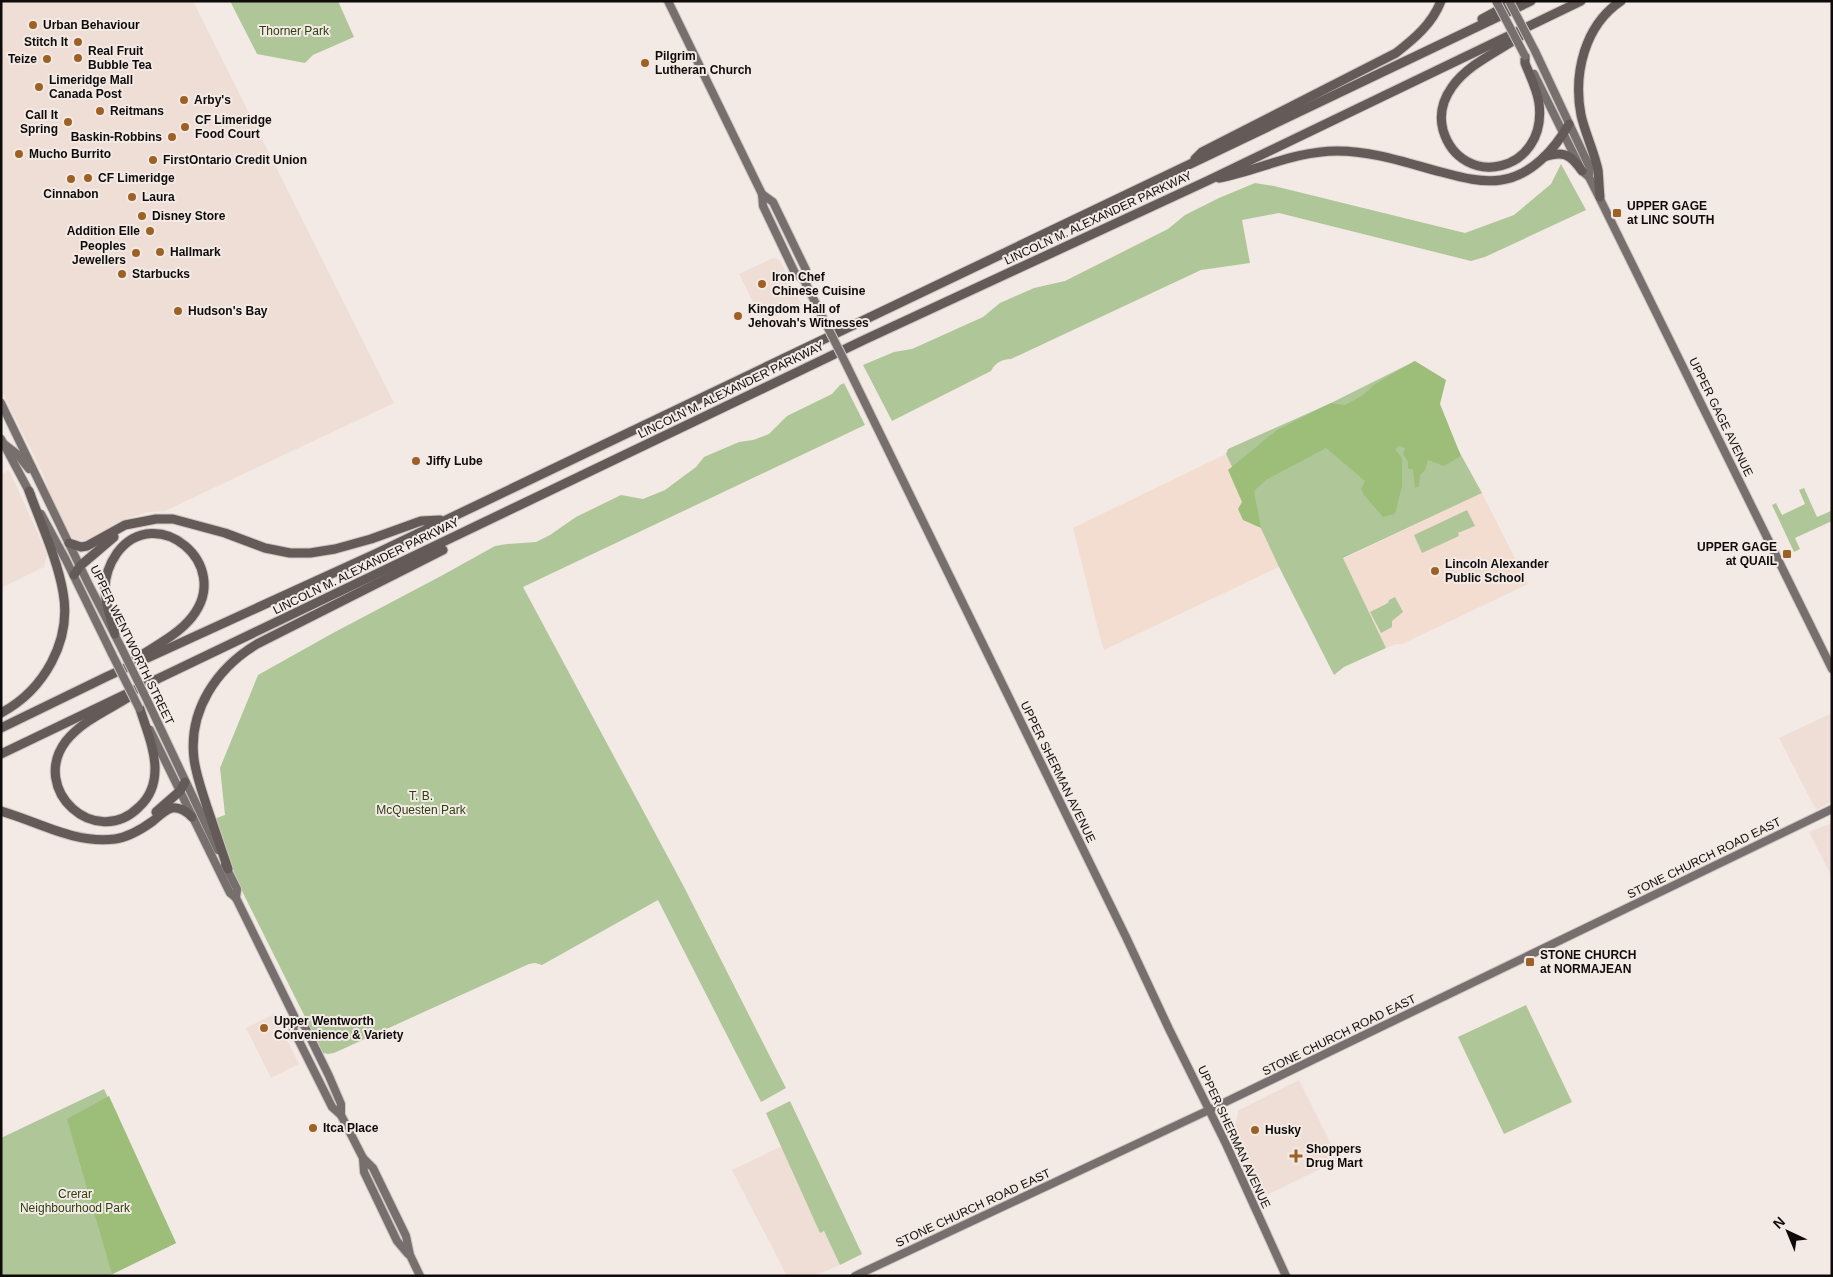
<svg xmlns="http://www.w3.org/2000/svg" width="1833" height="1277" viewBox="0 0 1833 1277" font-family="Helvetica,sans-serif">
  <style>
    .built { fill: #efded6 }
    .education { fill: #f3ddd0 }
    .green { fill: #afc798 }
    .forest { fill: #9cbe78 }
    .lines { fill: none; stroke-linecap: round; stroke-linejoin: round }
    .major-casing { stroke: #cec6c2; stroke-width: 10 }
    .highway-casing { stroke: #cec6c2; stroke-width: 11 }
    .major { stroke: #776f6d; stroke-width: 8 }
    .highway { stroke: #645b59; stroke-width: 9 }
    .major-bridge-casing { stroke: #cec6c2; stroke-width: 10; stroke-linecap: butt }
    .major-bridge { stroke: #776f6d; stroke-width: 8 }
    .poi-dot { fill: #9e6125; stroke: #f3eae5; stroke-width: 2 }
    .labels { text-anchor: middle; stroke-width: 4; stroke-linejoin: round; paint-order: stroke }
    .poi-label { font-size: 12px; font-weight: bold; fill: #0e0b0a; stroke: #f3eae5; text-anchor: start }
    .park-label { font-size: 12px; fill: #2c410e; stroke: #f3eae5 }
    .street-label { font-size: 12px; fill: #0e0b0a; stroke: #f3eae5 }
  </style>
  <rect width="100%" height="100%" fill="#f3eae5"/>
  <g class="built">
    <polygon points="1,1 193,1 394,403 165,511 149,512 128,518 88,541 76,540 72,537 55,506 42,472 1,390"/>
    <polygon points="773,258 780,260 802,305 763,322 739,274"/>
    <polygon points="9,470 47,554 44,567 1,588 1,474"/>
    <polygon points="1832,713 1832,801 1816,810 1779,738"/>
    <polygon points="1832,823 1832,877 1809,832"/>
    <polygon points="274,1014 299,1064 271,1078 246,1028"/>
    <polygon points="1299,1080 1339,1160 1263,1197 1233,1133 1239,1110"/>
    <polygon points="782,1146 820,1232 824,1231 840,1265 814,1276 787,1276 732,1170"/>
  </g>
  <g class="education">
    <polygon points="1226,454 1279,567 1104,650 1100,637 1073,528"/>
    <polygon points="1482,493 1528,584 1402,644 1396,644 1386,648 1343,559"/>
  </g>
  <g class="green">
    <polygon points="230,1 338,1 354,37 313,55 305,63 257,54"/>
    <path d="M 1561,164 L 1586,210 L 1485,257 L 1471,261 L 1279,213 L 1242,220 L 1250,263 L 1201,270 L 1011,359 C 1002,359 995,363 991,371 L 892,421 L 863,365 L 894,352 L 912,349 L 983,317 L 1000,303 L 1034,288 L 1065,281 L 1168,229 L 1185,215 L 1219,198 L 1255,183 L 1274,186 L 1465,233 L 1514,215 L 1551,184 Z"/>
    <polygon points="1415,361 1445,426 1482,493 1343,558 1386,648 1344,667 1334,675 1279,567 1226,454 1228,449 1331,403"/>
    <polygon points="844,383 865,425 523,587 683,885 786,1088 761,1102 658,900 542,965 535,963 529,964 334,1053 328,1054 323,1053 238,883 214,819 225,815 220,768 258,675 333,633 441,576 495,546 507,544 536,542 550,535 576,517 621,495 643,499 665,490 696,467 704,457 739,442 753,440 769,434 787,416 832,394 840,385"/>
    <polygon points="1804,488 1817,517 1831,511 1832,521 1795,538 1800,549 1794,552 1772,505 1776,503 1782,515 1805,504 1799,490"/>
    <polygon points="1467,510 1475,526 1458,533 1459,536 1422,553 1414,535"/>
    <polygon points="1395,597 1403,612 1392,621 1392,627 1381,633 1370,612 1388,603 1389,600"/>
    <polygon points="1526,1005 1572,1102 1504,1134 1458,1037"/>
    <polygon points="104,1089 176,1243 109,1276 1,1276 1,1138"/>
    <polygon points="790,1101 862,1254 840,1265 824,1231 820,1233 766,1113"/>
  </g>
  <g class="forest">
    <polygon points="1415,361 1446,380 1440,404 1461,456 1444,466 1428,460 1425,470 1420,475 1419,486 1415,488 1413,469 1408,469 1408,462 1403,454 1405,448 1400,446 1395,449 1402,458 1402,486 1395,514 1383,517 1364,495 1361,489 1365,481 1326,448 1266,480 1254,491 1261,528 1243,520 1238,509 1242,502 1228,470 1277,430 1331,403 1345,405 1363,395 1375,384"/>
    <polygon points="109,1096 176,1243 112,1274 67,1119"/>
  </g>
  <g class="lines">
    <g class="major-casing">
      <g id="major">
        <polyline points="668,1 762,194 763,206 795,273 804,280 822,316"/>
        <polyline points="1535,51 1590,168 1589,177"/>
        <polyline points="1534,74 1582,171 1589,177 1602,203 1832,669"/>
        <polyline points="762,194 773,202 790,237 806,270 804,280"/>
        <polyline points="847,366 1126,937 1169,1029 1226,1144 1286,1276"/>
        <polyline points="1,403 88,583 122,649"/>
        <polyline points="1,439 31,495"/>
        <polyline points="4,444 17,454 29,469"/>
        <polyline points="41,514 66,560 112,654"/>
        <polyline points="148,702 218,850"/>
        <polyline points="150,730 230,893 236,898 296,1020 304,1025 329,1076 341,1104 341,1115"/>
        <polyline points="225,865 237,889 236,898"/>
        <polyline points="296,1020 293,1029 332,1107 341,1115 363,1158 373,1168 406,1236 410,1255 420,1276"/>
        <polyline points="363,1158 364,1172 397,1241 408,1254"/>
        <polyline points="855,1276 1209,1110 1832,809"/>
      </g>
    </g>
    <g class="highway-casing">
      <g id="highway">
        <polyline points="1482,19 1515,1"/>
        <path d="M 1522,35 C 1499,51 1468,64 1452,87 C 1442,101 1439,115 1443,130 C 1461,191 1548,173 1539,103 C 1537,89 1530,76 1525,63 L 1525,56"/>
        <path d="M 1544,157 C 1564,150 1571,155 1582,171"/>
        <path d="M 1195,159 L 1202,152 L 1396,53 C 1415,38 1432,24 1441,1"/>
        <path d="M 1219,178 C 1259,170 1296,151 1337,151 C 1373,151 1407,163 1441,172 C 1460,177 1481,183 1501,180 C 1531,176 1555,149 1569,124"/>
        <path d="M 1600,197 C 1599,189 1599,179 1598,170 C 1594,151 1585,133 1581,115 C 1573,73 1585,25 1621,1"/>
        <polyline points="69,543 81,547 87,546 125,525 156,519 173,519 225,533 265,548 290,553 310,553 335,549 371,539 421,521 440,520"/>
        <polyline points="74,575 80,566 114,537"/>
        <path d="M 115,634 C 111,619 105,604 105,589 C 105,576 110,563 117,553 C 156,501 234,564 192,617 C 178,635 153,647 134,660"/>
        <path d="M 129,697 C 108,710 82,721 66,741 C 29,790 96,850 139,807 C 150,797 155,783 155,769 C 155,749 146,728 140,709"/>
        <path d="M 1,713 C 44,690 72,641 63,592 C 57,558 41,524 29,491"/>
        <polyline points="1,728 108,676 377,553 1531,1"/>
        <polyline points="1,754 866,339 1207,181 1581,1"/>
        <path d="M 1,811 C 39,822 74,844 115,839 C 129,837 142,829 153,821 C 159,816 165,810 172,808 C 180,807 187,812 192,817"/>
        <polyline points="156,812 180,791 185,782"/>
        <path d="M 228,869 C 221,848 214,828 207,807 C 202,791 196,775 194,759 C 188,710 217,668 257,644 L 443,550"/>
      </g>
    </g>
    <use href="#major" class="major"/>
    <use href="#highway" class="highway"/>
    <g class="major-bridge-casing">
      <g id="major-bridge">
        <polyline points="1496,1 1525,56"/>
        <polyline points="1509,1 1535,51"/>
        <polyline points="822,316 847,366"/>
        <polyline points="122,649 148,702"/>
        <polyline points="112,654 139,708"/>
      </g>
    </g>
    <use href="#major-bridge" class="major-bridge"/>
  </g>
  <g class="poi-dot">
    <circle cx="33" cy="25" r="5"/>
    <circle cx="78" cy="42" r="5"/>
    <circle cx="78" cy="58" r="5"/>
    <circle cx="47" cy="59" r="5"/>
    <circle cx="645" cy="63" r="5"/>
    <circle cx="39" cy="87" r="5"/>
    <circle cx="184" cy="100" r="5"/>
    <circle cx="100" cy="111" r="5"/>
    <circle cx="68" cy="122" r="5"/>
    <circle cx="185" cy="127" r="5"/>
    <circle cx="172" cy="137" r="5"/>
    <circle cx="19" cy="154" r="5"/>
    <circle cx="153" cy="160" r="5"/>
    <circle cx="88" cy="178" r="5"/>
    <circle cx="71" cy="179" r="5"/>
    <circle cx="132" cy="197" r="5"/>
    <rect x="1612" y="208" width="10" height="10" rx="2.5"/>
    <circle cx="142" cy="216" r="5"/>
    <circle cx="150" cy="231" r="5"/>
    <circle cx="160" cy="252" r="5"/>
    <circle cx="136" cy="253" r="5"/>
    <circle cx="122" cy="274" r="5"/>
    <circle cx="762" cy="284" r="5"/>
    <circle cx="178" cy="311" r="5"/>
    <circle cx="738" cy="316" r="5"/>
    <circle cx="416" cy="461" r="5"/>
    <rect x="1782" y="549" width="10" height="10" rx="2.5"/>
    <circle cx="1435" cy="571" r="5"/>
    <rect x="1525" y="957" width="10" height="10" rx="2.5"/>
    <circle cx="264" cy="1028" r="5"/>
    <circle cx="313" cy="1128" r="5"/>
    <circle cx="1255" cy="1130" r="5"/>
    <path d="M1293.5 1148.5h5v5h5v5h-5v5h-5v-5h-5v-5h5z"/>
  </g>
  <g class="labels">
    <g class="poi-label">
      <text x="43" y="29">Urban Behaviour</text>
      <text x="68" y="46" text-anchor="end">Stitch It</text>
      <text x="88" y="55">Real Fruit<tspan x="88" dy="14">Bubble Tea</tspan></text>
      <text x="655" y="60">Pilgrim<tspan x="655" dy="14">Lutheran Church</tspan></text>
      <text x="37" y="63" text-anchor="end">Teize</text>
      <text x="49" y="84">Limeridge Mall<tspan x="49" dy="14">Canada Post</tspan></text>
      <text x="194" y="104">Arby's</text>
      <text x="110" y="115">Reitmans</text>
      <text x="58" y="119" text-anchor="end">Call It<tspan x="58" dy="14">Spring</tspan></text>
      <text x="195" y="124">CF Limeridge<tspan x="195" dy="14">Food Court</tspan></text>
      <text x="162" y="141" text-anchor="end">Baskin-Robbins</text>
      <text x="29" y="158">Mucho Burrito</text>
      <text x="163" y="164">FirstOntario Credit Union</text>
      <text x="98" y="182">CF Limeridge</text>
      <text x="71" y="198" text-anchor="middle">Cinnabon</text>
      <text x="142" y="201">Laura</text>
      <text x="1627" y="210">UPPER GAGE<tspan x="1627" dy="14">at LINC SOUTH</tspan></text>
      <text x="152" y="220">Disney Store</text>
      <text x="140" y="235" text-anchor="end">Addition Elle</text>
      <text x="126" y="250" text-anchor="end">Peoples<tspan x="126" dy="14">Jewellers</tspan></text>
      <text x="170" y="256">Hallmark</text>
      <text x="132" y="278">Starbucks</text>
      <text x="772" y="281">Iron Chef<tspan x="772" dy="14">Chinese Cuisine</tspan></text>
      <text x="748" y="313">Kingdom Hall of<tspan x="748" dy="14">Jehovah's Witnesses</tspan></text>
      <text x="188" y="315">Hudson's Bay</text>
      <text x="426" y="465">Jiffy Lube</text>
      <text x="1777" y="551" text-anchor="end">UPPER GAGE<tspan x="1777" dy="14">at QUAIL</tspan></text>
      <text x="1445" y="568">Lincoln Alexander<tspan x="1445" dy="14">Public School</tspan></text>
      <text x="1540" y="959">STONE CHURCH<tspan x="1540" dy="14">at NORMAJEAN</tspan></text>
      <text x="274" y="1025">Upper Wentworth<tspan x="274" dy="14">Convenience &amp; Variety</tspan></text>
      <text x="323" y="1132">Itca Place</text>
      <text x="1265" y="1134">Husky</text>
      <text x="1306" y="1153">Shoppers<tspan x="1306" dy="14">Drug Mart</tspan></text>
    </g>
    <g class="park-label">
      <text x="294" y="35">Thorner Park</text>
      <text x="421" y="800">T. B.<tspan x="421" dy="14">McQuesten Park</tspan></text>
      <text x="75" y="1198">Crerar<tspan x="75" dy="14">Neighbourhood Park</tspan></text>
    </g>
    <g class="street-label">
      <text transform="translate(1098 218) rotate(-25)" y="4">LINCOLN M. ALEXANDER PARKWAY</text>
      <text transform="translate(731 390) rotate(-26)" y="4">LINCOLN M. ALEXANDER PARKWAY</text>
      <text transform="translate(1721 417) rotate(64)" y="4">UPPER GAGE AVENUE</text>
      <text transform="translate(366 566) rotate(-26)" y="4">LINCOLN M. ALEXANDER PARKWAY</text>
      <text transform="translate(132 645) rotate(64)" y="4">UPPER WENTWORTH STREET</text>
      <text transform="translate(1058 772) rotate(64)" y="4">UPPER SHERMAN AVENUE</text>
      <text transform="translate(1704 858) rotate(-26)" y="4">STONE CHURCH ROAD EAST</text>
      <text transform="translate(1339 1035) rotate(-26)" y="4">STONE CHURCH ROAD EAST</text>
      <text transform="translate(1234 1137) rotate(65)" y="4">UPPER SHERMAN AVENUE</text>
      <text transform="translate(973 1208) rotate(-25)" y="4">STONE CHURCH ROAD EAST</text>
    </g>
  </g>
  <rect width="1833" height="1277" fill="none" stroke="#0e0b0a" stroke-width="5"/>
  <g transform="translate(1788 1232) rotate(316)" stroke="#f3eae5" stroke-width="4" paint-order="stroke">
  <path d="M0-4L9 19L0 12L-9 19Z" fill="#0e0b0a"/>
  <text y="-8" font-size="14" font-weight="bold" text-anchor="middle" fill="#0e0b0a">N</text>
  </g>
</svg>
